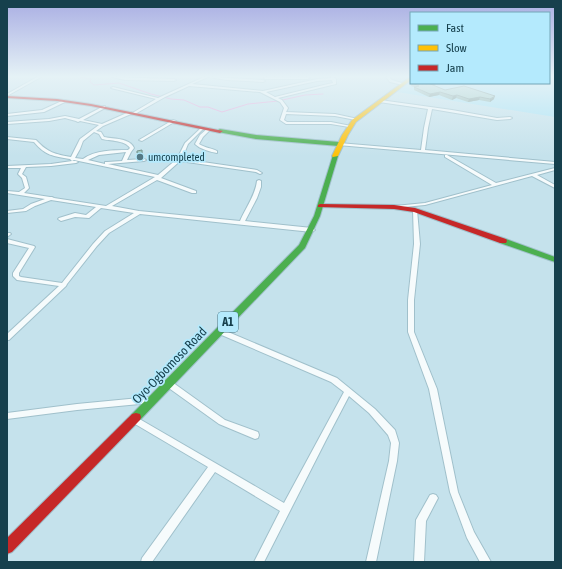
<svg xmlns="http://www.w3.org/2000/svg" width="562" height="569" viewBox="0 0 562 569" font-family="'Asap Condensed',sans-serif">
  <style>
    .built { fill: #a8e3f6 }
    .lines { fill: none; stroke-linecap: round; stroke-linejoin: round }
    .stream { stroke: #eba6dc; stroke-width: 1 }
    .street-casing { stroke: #a0c0cb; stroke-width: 2 }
    .fast-casing { stroke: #a0c0cb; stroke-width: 2 }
    .slow-casing { stroke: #a0c0cb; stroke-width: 2 }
    .jam-casing { stroke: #a0c0cb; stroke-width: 2 }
    .street { fill: #f6fbfc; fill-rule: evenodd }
    .fast { fill: #4caf50; fill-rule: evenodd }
    .slow { fill: #ffc107; fill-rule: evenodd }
    .jam { fill: #c62828; fill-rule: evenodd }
    .wall { fill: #88ada6 }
    .shaded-wall { fill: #6f8d87 }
    .building { fill: #9ec9c1; stroke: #6f8d87 }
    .poi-dot { fill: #537985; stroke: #b4eafd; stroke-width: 1.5 }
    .labels { text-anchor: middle; stroke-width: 3.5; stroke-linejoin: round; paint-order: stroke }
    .far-poi-label { font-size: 11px; fill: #16404d; stroke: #b4eafd; text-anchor: start }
    .shield { fill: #b4eafd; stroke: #457382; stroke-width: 1 }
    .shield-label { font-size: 12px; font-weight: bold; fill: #16404d }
    .street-label { font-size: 13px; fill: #16404d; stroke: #b4eafd }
  </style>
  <rect width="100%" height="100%" fill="#c5e2ec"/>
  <polygon class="built" points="549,77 555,77 555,117 397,92 411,81 411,83 549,83"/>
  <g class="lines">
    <polyline class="stream" points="80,77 91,79 90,82 94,85 119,83 151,94 171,99 184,100 200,107 208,107 222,112 248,104 278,101 305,95 323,94"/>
    <g class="street-casing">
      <g id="street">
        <polygon points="37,77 41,77 7,96 7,94"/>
        <polygon points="112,77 174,79 176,80 174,81 125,80"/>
        <path d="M 204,77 L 208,77 L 192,84 L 263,91 L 317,79 L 331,78 L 331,77 L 333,77 L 336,79 L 336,84 L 278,98 L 282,100 L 288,108 L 286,112 L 335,114 L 358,119 L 356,120 L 335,116 L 286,114 L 284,120 L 287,122 L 331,122 L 351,126 L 349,127 L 331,124 L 286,124 L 280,120 L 284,108 L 280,102 L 260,92 L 189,86 L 165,97 L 135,114 L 133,113 L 134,112 L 156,99 L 111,88 L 113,87 L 158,98 ZM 332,80 L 333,83 L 328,84 L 275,97 L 266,92 L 317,81 Z"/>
        <polygon points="209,77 263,80 265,81 263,82 227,80"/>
        <polygon points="265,77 308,77 310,78 308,79 264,79"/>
        <polygon points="386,77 389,77 392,80 405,84 403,85 390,82"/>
        <polygon points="64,100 67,101 44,112 7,116 7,114 42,110"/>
        <polygon points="380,100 452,110 497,118 510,117 512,118 510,119 497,120 432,109 428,128 425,150 555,162 555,164 338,145 338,143 339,143 421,150 424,128 428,109 379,102 378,101"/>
        <path d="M 104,106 L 105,106 L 105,108 L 83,120 L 102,124 L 129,112 L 131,112 L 131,114 L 103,126 L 96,131 L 101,132 L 104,137 C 114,139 130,138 134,148 L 131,152 L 127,160 L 144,159 L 146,160 L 144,161 L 108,164 L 158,175 L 177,159 L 185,143 L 202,127 L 204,128 L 188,144 L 182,159 L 257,170 L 262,173 L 260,174 L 256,172 L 180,161 L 161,178 L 196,191 L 196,193 L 192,193 L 157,180 L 112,206 L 139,211 L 240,221 C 246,207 255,196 257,181 L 259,180 L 261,181 L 261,187 L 257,198 L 245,221 L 312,228 L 315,230 L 312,232 L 140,214 L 109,233 L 97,246 L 67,284 L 66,286 L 9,340 L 7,340 L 7,334 L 59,286 L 17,280 L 13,276 L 13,273 L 29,248 L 7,243 L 7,239 L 34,246 L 35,247 L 19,273 L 19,276 L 21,277 L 62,283 L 93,244 L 105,231 L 134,213 L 101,208 L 89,218 L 75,217 L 61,221 L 58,219 L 59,218 L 75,213 L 86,215 L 96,207 L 51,200 L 35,206 L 26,211 L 7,213 L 7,211 L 23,209 L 31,204 L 45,199 L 7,193 L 7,191 L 19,192 L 25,188 L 22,178 L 18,174 L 21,168 L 7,168 L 7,166 L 51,164 L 72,161 L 70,159 C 53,156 46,156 34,142 L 7,139 L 7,137 L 36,140 C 48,153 55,154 71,157 L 80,139 L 99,125 L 80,121 L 78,122 L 76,121 L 65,118 L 49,121 L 7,124 L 7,122 L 49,119 L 65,116 L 79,119 ZM 94,132 L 99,134 L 102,139 C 110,141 125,140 130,148 L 128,150 C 113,150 95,150 83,159 L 75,158 L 80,149 L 83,141 ZM 126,152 L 122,161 L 107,162 L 105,162 L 105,164 L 88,160 L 99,155 ZM 74,160 L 155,177 L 106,206 L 54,198 L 52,197 L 50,197 L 24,193 L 29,188 L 26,177 L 22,174 L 26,167 L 51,166 L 76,163 L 78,162 L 76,161 L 72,161 Z"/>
        <polygon points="173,120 176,121 142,141 139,140"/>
        <path d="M 208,128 L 211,129 L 203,137 L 199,144 C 205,148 212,148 217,151 L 217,153 C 211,152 200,149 195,144 L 200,135 Z"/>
        <polygon points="445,155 447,155 496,183 555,168 555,170 537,175 555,185 555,188 532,176 425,205 393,208 393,207 395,206 425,203 492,185 445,157"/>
        <polygon points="413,209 417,209 417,210 420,244 414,300 414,332 437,389 458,492 474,532 491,562 480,562 467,538 450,492 429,389 408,332 408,300 414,244 413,210"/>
        <polygon points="7,233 10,233 11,234 7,237"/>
        <polygon points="217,329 221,329 337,378 375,409 395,430 399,443 397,461 376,562 366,562 389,461 391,443 388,435 369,413 349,396 326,440 264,562 254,562 280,511 215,472 152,562 141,562 142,558 208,467 130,421 129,419 130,417 133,416 136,417 284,503 344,392 331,382 217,333 216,331"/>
        <polygon points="169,381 172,382 225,420 258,432 259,435 258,438 255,439 219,424 166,386 165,384 166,382"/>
        <polygon points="150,397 153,398 154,400 153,402 150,403 77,410 7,419 7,413 77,404"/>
        <polygon points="433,494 436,495 438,498 426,521 424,562 414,562 416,520 430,495"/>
      </g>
    </g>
    <g class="fast-casing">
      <g id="fast">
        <polygon points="220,129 256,135 339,142 342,144 339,146 256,139 218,132 218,130"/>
        <polygon points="333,155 338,156 320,216 305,248 140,420 136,421 132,420 131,417 132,414 299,245 314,216"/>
        <polygon points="500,239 506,239 555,257 555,262 500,243 499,241"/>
      </g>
    </g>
    <g class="slow-casing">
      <polygon id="slow" points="410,77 411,77 411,80 356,122 348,135 338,156 333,157 332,156 342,135 352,120"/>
    </g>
    <g class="jam-casing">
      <g id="jam">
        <polygon points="7,96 57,99 91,104 223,131 220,133 91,106 57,101 7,98"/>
        <polygon points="320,204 394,205 415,208 506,239 507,241 506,243 500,243 414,212 394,209 318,207 318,205"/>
        <polygon points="136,413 140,414 141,417 140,420 12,552 7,554 7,538 132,414"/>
      </g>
    </g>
    <use href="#street" class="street"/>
    <use href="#fast" class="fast"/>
    <use href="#slow" class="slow"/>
    <use href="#jam" class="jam"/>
  </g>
  <g class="wall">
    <polygon points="412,83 436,84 433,85 445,90 494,99 490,102 479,100 468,102 456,98 452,100 439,95 429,97 414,90 414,87 411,86"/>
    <polygon points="142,150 143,158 138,158 137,153"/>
  </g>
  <g class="shaded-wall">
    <polygon points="428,83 436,83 436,84 428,86"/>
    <polygon points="440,92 439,95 429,97 430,94"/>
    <polygon points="457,95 456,98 452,100 453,96"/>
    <polygon points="495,96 494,99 490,102 490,99"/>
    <polygon points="480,97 479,100 468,102 469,99"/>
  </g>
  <g class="building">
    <polygon points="412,83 429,83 428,83 445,90 464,86 495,96 490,99 480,97 469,99 457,95 453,96 440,92 430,94 414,87 419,86"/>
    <polygon points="142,150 142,153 137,153 137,151"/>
  </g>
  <linearGradient id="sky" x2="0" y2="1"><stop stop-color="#a9aee3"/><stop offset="0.49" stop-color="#e5f2f6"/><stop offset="1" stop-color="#e5f2f6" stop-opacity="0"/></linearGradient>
  <rect width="562" height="156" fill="url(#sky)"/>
  <circle class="poi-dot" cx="140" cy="157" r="4"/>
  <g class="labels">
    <g class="far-poi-label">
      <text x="148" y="161">umcompleted</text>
    </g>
    <rect class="shield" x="218" y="312" width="20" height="20" rx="3"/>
    <g class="shield-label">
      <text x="228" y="326">A1</text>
    </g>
    <g class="street-label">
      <text transform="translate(169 365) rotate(-46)" y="5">Oyo-Ogbomoso Road</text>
    </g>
  </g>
  <rect width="562" height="569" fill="none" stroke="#16404d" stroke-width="16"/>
  <rect x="410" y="12" width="140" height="72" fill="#b4eafd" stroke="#75a6b7"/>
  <rect x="418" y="25" width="20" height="6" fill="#4caf50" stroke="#75a6b7"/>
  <text x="446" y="32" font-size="12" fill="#16404d">Fast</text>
  <rect x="418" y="45" width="20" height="6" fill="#ffc107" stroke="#75a6b7"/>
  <text x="446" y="52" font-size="12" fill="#16404d">Slow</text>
  <rect x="418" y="65" width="20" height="6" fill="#c62828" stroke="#75a6b7"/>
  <text x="446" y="72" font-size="12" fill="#16404d">Jam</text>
</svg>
